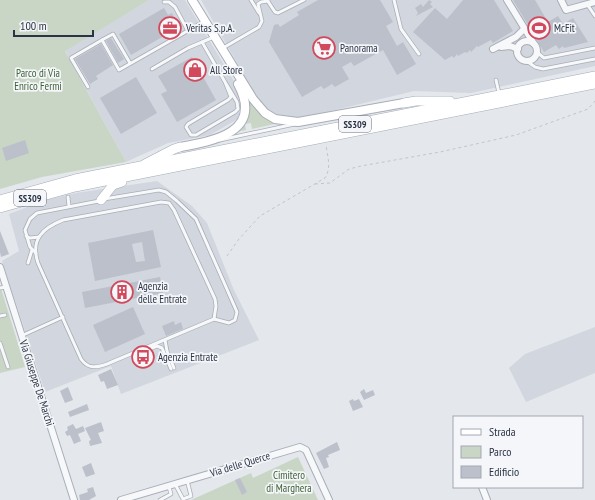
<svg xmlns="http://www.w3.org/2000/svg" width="595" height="500" viewBox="0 0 595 500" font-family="'PT Sans Narrow',sans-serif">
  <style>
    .built { fill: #d2d6de }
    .green { fill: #c9d6c5 }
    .building { fill: #bbc0ca; fill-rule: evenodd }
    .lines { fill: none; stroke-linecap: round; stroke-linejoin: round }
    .lane-casing { stroke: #a9aeb7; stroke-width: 4.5 }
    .street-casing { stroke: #a9aeb7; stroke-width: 8 }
    .secondary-casing { stroke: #a9aeb7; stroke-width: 10 }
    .primary-casing { stroke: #a3abb8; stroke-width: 10 }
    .path { stroke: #c2c5cb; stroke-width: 1; stroke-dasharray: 3 3; stroke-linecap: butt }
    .lane { stroke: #f7f8fa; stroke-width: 3 }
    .street { stroke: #f7f8fa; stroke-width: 6 }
    .secondary { stroke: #fff; stroke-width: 8 }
    .primary { stroke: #fff; stroke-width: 9 }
    .labels { text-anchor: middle; stroke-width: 3.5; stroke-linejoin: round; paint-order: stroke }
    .shield { fill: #f4f6f9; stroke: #676e7b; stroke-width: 1 }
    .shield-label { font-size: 10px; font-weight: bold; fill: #2b3445 }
    .poi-label { font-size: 11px; fill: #2b3445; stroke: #f4f6f9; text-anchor: start }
    .park-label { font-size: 11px; fill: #3f6138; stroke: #f4f6f9 }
    .street-label { font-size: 11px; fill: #2b3445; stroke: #f4f6f9 }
  </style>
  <rect width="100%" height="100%" fill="#e4e7ec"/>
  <g class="built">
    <polygon points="149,0 185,0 238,88 242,105 241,113 238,119 210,135 168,143 126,162 65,50"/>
    <polygon points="201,0 595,0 595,66 471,93 414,91 294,120 275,115 261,105"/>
    <polygon points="157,181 192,206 207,223 233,288 259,340 121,394 111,366 45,392 2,261 19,251 9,214 46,200 76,193"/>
    <polygon points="595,327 595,373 526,402 509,368 525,354"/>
  </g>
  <g class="green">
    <polygon points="0,0 149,0 65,51 126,162 42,177 0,189"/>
    <polygon points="246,96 279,123 252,129 251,123 245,124 246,130 235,132"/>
    <polygon points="0,285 25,367 0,373"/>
    <polygon points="298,457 318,500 191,500 251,473 253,478"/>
  </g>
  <g class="building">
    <polygon points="318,0 380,0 393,22 386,26 397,46 403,42 416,64 397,75 383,50 354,66 351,62 342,67 349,79 335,87 332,84 324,89 321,86 302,97 269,42 274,25 278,24 280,27 299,15 297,12"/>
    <polygon points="429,0 432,2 430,4 433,7 416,16 418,13 415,8 421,4 423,7"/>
    <polygon points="463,0 494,0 513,31 493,43 491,40 478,47 477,46 471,52 470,50 467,53 465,52 458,56 457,54 454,58 452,56 445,60 413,32 435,8 447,19"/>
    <polygon points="513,0 535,0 548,22 558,16 563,24 573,18 588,42 564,48 563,46 559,49 556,45 544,52"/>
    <polygon points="164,8 168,15 172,13 175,19 171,22 176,29 131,55 119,34"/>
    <polygon points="111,38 124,59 118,63 106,41"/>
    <polygon points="101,44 113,65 96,76 98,79 90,84 75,59"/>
    <polygon points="192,57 216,100 177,122 161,94 167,91 158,76"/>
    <polygon points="136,77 157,113 121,134 100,98"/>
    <polygon points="25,140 29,153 6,161 2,148"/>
    <path d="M 153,230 L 161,267 L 95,281 L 88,243 ZM 142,242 L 145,261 L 136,262 L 132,244 Z"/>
    <polygon points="0,231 9,254 1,257 0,252"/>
    <polygon points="160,277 163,293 85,308 82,292"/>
    <polygon points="133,307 145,334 105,352 93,325"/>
    <polygon points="174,321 175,325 181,322 183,329 166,336 162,326"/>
    <polygon points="111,369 118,385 107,389 104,381 101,382 98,375"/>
    <polygon points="68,387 73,400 65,403 60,391"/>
    <polygon points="364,389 366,393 373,390 375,395 364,400 360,392"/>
    <polygon points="353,399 354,401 359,399 363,407 353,411 349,401"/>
    <polygon points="87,404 89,410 70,417 68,412"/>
    <polygon points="101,422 104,431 98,433 102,443 90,446 89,441 91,440 85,428"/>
    <polygon points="73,424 76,429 83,426 85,431 78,434 81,441 74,444 70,435 67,436 65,432 68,430 67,427"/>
    <polygon points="337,442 340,450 328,455 329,457 326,458 329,467 324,469 316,453"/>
    <polygon points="91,463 95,474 86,477 82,467"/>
    <polygon points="240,478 247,492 242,495 235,480"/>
    <polygon points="93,487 96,496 89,500 80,500 79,495 88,492 87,489"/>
  </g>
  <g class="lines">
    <g class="lane-casing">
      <g id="lane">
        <polyline points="251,0 259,13"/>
        <polyline points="267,0 275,12 278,13 304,0"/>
        <polyline points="394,0 401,29 419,54"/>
        <polyline points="164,2 169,2 175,7 188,31"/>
        <polyline points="587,4 595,16"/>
        <polyline points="102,40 113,34 130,63"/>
        <polyline points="202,42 225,82 231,97 228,100 188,124 186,127 191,135 196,135 235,112 238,109 237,102 225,82"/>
        <polyline points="223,48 259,27 262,21 258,4 261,2 268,1"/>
        <polyline points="538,53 544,58 595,48"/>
        <polyline points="528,62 535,67 543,69 595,59"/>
        <polyline points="152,69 188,48 214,37"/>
        <polyline points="496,80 499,93"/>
        <polyline points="88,87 71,58 102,40 119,70 205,21"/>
        <polyline points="220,140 295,124"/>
        <polyline points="68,197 69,206"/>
        <polyline points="104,199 159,190 166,192 177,201 196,219 237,312 235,320 229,323 214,319"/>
        <path d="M 161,202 L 169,203 L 174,210 L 215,299 L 216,306 L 214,319 L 107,364 C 96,368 88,369 81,359 L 38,263 C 30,239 43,228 63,220 Z"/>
        <polyline points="26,236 30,238 39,237"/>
        <polyline points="36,253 30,247 25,230 30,219 37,213 99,201"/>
        <polyline points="28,263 32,250"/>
        <polyline points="0,288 6,287"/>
        <polyline points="0,316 5,315"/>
        <polyline points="21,336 63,317"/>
        <polyline points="165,340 167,351 174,368"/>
        <polyline points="0,343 8,367"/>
        <polyline points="152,348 157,346 162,348 171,369"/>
        <polyline points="175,484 183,499 191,496 187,480"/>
        <polyline points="160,500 171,494 169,487"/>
      </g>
    </g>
    <g class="street-casing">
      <g id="street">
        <polyline points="507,0 534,44"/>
        <polyline points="561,0 566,10 595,2"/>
        <circle cx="527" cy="51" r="10"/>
        <polyline points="501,47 510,46 518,49"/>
        <polyline points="493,49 516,37 523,30"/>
        <polyline points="0,267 74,500"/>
        <polyline points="482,487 487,500"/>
        <polyline points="121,500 300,447 306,450 329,500"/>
      </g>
    </g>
    <g class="secondary-casing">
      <g id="secondary">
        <polyline points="192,0 253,99 265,113 275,119 298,122 404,103"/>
        <path d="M 180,147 C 214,141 264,132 238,84"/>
      </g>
    </g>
    <g class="primary-casing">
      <g id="primary">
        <polyline points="404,103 416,101 450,101"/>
        <polyline points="145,164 174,149 180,147"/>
        <polyline points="0,200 75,179 595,76"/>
        <polyline points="101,200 113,185 122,182"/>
        <polyline points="0,208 75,187 595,84"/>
      </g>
    </g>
    <g class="path">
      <polyline points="315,184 330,183 349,169 361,166 440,152 516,135 588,109 595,101"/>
      <path d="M 227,256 L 239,239 L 260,216 L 325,178 C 332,167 327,156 326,144"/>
    </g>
    <use href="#lane" class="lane"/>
    <use href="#street" class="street"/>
    <use href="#secondary" class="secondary"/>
    <use href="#primary" class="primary"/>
  </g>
  <defs>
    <g id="office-ring" transform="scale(1.15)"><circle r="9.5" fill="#f4f6f9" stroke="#d1495b" stroke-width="1.5"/><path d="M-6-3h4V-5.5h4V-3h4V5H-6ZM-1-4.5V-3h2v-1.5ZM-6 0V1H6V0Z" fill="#d1495b"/></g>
    <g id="stadium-ring" transform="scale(1.15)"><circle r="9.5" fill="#f4f6f9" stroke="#d1495b" stroke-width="1.5"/><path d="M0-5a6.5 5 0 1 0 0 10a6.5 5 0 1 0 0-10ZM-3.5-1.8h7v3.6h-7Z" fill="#d1495b"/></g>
    <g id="supermarket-ring" transform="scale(1.15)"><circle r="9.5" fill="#f4f6f9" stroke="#d1495b" stroke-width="1.5"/><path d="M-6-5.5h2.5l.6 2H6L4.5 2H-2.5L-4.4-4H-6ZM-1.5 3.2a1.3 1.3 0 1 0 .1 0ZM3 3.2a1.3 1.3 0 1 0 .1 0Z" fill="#d1495b"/></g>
    <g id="shop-ring" transform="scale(1.15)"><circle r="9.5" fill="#f4f6f9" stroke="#d1495b" stroke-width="1.5"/><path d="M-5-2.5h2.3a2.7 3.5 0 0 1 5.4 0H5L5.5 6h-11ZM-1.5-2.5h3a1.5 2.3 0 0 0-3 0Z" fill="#d1495b"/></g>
    <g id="building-ring" transform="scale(1.15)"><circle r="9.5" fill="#f4f6f9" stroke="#d1495b" stroke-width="1.5"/><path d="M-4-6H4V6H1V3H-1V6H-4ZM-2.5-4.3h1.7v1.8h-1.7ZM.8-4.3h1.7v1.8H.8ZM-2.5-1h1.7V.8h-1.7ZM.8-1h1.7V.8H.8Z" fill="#d1495b"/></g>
    <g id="bus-ring" transform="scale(1.15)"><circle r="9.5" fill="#f4f6f9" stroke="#d1495b" stroke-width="1.5"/><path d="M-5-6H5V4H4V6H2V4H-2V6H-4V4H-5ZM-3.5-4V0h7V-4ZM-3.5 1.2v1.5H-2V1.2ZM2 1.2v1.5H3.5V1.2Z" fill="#d1495b"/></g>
  </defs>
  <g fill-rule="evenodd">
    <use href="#office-ring" x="170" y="28"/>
    <use href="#stadium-ring" x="539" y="28"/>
    <use href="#supermarket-ring" x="324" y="48"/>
    <use href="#shop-ring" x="195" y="70"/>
    <use href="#building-ring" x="122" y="292"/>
    <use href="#bus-ring" x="143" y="357"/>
  </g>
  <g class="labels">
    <g class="shield">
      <rect x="339" y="116" width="32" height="16" rx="3"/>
      <rect x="14" y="190" width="32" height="16" rx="3"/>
    </g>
    <g class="shield-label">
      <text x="355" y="128">SS309</text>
      <text x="30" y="202">SS309</text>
    </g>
    <g class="poi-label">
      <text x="186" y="32">Veritas S.p.A.</text>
      <text x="554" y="32">McFit</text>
      <text x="340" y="52">Panorama</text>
      <text x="210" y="74">All Store</text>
      <text x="138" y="290">Agenzia<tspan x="138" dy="13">delle Entrate</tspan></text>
      <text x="158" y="361">Agenzia Entrate</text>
    </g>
    <g class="park-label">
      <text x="38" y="77">Parco di Via<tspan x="38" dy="13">Enrico Fermi</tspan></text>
      <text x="289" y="479">Cimitero<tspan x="289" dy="13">di Marghera</tspan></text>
    </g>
    <g class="street-label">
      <text transform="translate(37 383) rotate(72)" y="4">Via Giuseppe De Marchi</text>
      <text transform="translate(240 464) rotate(-17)" y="4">Via delle Querce</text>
    </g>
  </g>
  <rect x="453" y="416" width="130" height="72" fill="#f4f6f9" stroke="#a4a8b1"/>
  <rect x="461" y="429" width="20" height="6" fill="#ffffff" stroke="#a4a8b1"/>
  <text x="489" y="436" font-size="12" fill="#2b3445">Strada</text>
  <rect x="461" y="446" width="20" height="12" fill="#c9d6c5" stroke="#a4a8b1"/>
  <text x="489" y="456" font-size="12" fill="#2b3445">Parco</text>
  <rect x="461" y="466" width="20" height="12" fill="#bbc0ca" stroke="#a4a8b1"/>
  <text x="489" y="476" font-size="12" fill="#2b3445">Edificio</text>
  <path d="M14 30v6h79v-6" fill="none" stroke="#2b3445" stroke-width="2"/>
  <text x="20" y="30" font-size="12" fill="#2b3445" stroke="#f4f6f9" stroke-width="3" paint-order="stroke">100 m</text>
</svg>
